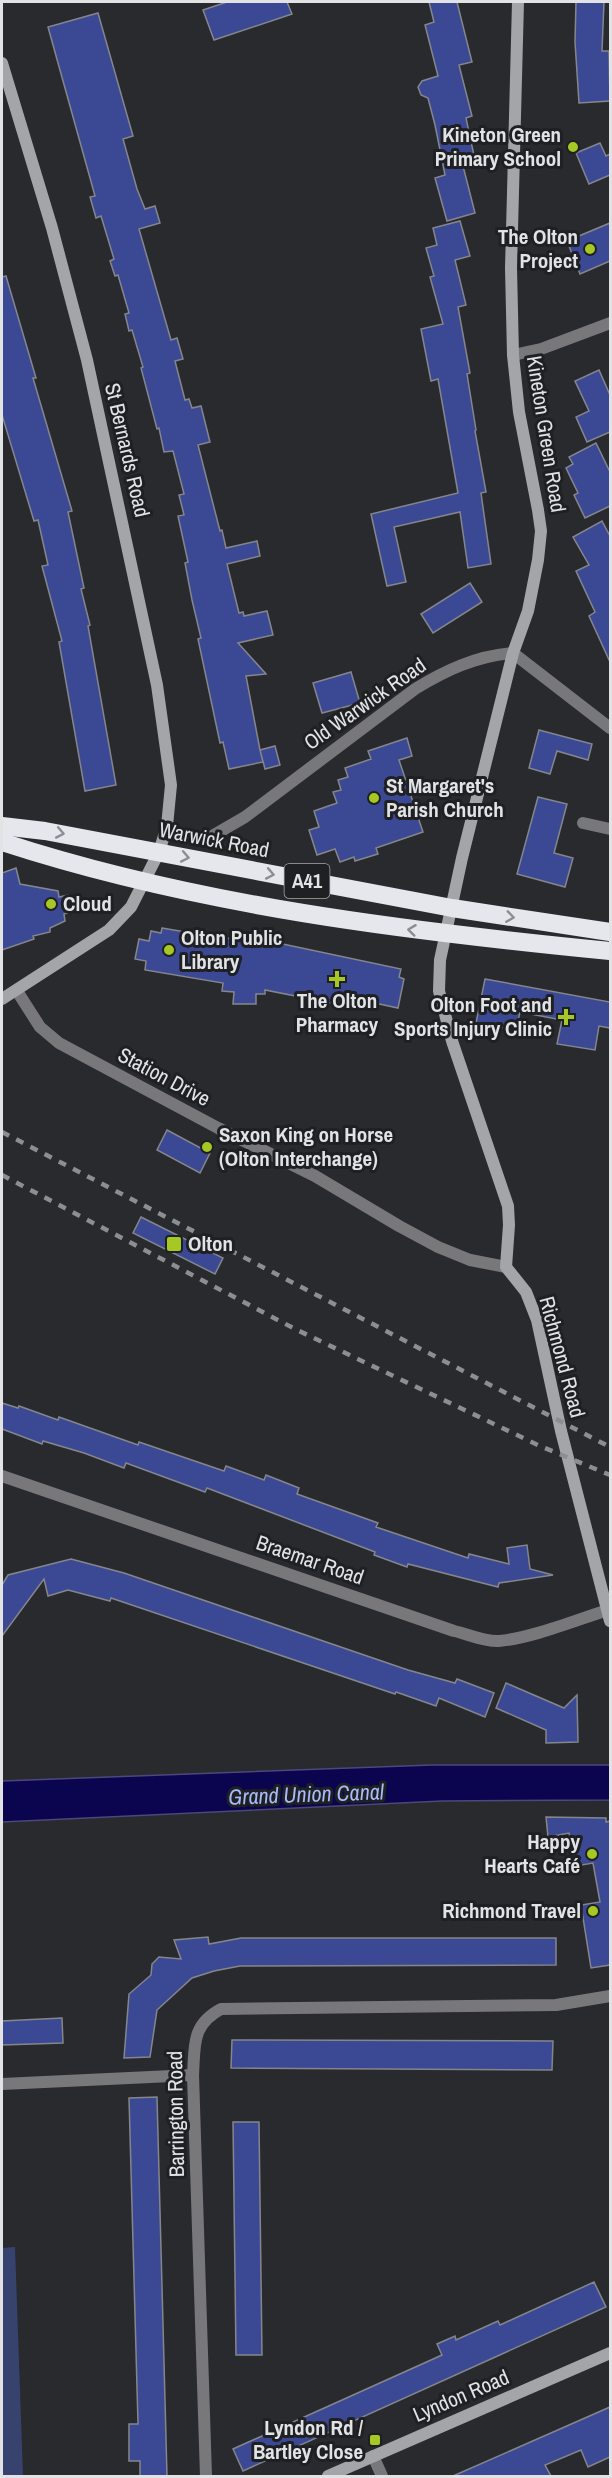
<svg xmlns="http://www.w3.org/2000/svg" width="612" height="2478" viewBox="0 0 612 2478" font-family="'Archivo Narrow',sans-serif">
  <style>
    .green { fill: #37426f }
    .water { fill: #0b054f; stroke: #4c487c; stroke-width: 1.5 }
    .building { fill: #3b4994; stroke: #85868b; stroke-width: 1.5 }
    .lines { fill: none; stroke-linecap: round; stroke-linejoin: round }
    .street { stroke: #78787a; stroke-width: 12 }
    .secondary { stroke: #a4a5a8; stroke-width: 12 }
    .highway { stroke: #e6e7ed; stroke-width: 18 }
    .rail { stroke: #8d8e91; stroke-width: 4.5; stroke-dasharray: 8 8; stroke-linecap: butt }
    .oneway { stroke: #8c8d93 }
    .poi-dot { fill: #a5c824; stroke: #1f2024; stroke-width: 2 }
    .labels { text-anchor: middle; stroke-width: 6; stroke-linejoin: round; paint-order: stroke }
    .shield { fill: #1f2024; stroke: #a8a8ab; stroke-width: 1.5 }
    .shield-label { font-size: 20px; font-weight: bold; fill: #e2e3e5 }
    .poi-label { font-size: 21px; font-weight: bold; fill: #e2e3e5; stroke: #1f2024; text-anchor: end }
    .street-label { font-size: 21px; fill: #e2e3e5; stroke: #1f2024 }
    .water-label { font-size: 22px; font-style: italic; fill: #a9bbfa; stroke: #1f2024 }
  </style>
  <rect width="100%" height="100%" fill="#282a2d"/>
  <polygon class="green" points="15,2247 23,2476 2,2476 2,2248"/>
  <polygon class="water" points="432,1765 610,1765 610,1800 442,1801 2,1822 2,1781"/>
  <g class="building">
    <polygon points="227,2 287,2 292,14 214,40 203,10"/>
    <polygon points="429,2 457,2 472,62 459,65 472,116 466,118 475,160 462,162 475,213 447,221 435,178 445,175 435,125 428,98 421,95 418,87 422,81 438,76 425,25 434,22"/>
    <polygon points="576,2 604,2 602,51 609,51 610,101 579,103 575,42"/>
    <polygon points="98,13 133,136 123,139 137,189 145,209 155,206 160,223 139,229 171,340 177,338 183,359 175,361 185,400 189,399 192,408 201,406 210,442 198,445 220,531 222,530 226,548 257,541 260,556 227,564 239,613 243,612 244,616 267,611 273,635 238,643 266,674 246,676 260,750 275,746 280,765 265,769 260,750 263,762 229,769 223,742 220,743 198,639 201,638 192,600 185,563 188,562 178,516 184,515 179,495 184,494 173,451 164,452 159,428 157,429 141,368 143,367 132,330 129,331 125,314 129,313 118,275 115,276 110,261 114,259 101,216 96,218 90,197 95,196 48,27"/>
    <polygon points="600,143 606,156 610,154 610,175 589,184 576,153"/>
    <polygon points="460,221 470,256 455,260 466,305 458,307 470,373 467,374 476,430 475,431 486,492 481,493 491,564 468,568 460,512 394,527 406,582 387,586 371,514 458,493 438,379 431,381 421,329 443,324 430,277 434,276 426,248 437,245 433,228"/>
    <polygon points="610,223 610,261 580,274 567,241"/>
    <polygon points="6,276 36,378 33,378 72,511 68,512 84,588 81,589 90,625 88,626 116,785 85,791 59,642 62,641 42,566 48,565 38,520 34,521 2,415 2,277"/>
    <polygon points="599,370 610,395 610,432 587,442 576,417 589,411 575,381"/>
    <polygon points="596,443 610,472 610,506 585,518 574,495 578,493 566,468 573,464 569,457"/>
    <polygon points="602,521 610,536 610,662 589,616 595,612 576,571 589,565 573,537"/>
    <polygon points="470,583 482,602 433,633 421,614"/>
    <polygon points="351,672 360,703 322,713 313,683"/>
    <polygon points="539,730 592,744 588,760 557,751 550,774 529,768"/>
    <polygon points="407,738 412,756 399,760 423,832 376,848 378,854 355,861 354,857 340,862 335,849 317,855 309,830 319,827 314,811 337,803 333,792 341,790 338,780 348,777 345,768 371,759 368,751"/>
    <polygon points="538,797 567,804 554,853 573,858 565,887 517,874"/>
    <polygon points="16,868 20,884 58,891 59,897 69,895 71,912 64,914 65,921 50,928 50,932 33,936 34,939 2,950 2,873"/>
    <polygon points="162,928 221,938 264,940 401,969 399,977 404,979 398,1008 342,996 341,1005 265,990 265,994 256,994 256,1004 233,1004 234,992 222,991 223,983 145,970 146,961 135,959 139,939 149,941 151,931 161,933"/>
    <polygon points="485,979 610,1002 610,1028 599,1026 595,1050 557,1044 562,1020 520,1012 516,1030 476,1023"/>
    <polygon points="167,1130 210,1153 200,1173 157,1150"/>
    <polygon points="141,1217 223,1258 215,1274 133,1233"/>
    <polygon points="2,1403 18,1408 19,1406 58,1420 59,1417 138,1445 139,1442 224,1471 226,1466 264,1480 266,1475 299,1488 297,1494 378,1523 376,1527 468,1558 469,1554 509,1564 507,1548 527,1545 530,1569 553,1575 499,1583 498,1587 408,1564 407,1567 374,1555 375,1552 207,1488 205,1492 126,1463 124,1468 84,1453 43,1441 42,1444 2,1429"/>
    <polygon points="71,1559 124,1573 408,1670 455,1683 457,1679 494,1693 485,1717 439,1698 436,1706 396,1692 395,1694 111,1598 110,1601 68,1590 48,1596 44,1579 2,1636 2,1585 8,1575"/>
    <polygon points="506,1683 564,1708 577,1695 578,1742 546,1743 546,1730 496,1708"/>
    <polygon points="546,1817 606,1818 606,1822 610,1821 610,1965 591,1968 581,1905 600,1902 593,1863 576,1866 569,1833 548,1837"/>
    <polygon points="208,1937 209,1944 241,1938 556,1938 556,1965 240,1966 214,1971 192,1978 157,2010 150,2057 124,2058 129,1994 151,1975 152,1964 159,1957 181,1959 174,1940"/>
    <polygon points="62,2018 63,2043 2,2045 2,2021"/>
    <polygon points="232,2040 553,2041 552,2070 231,2068"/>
    <polygon points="157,2097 167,2476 140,2476 140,2461 129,2461 129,2424 138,2424 129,2098"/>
    <polygon points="233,2122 259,2122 262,2355 236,2355"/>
    <polygon points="594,2282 606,2307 243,2471 233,2449 442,2355 437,2344 455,2336 456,2340 498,2321 500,2325"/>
    <polygon points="610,2407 610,2457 588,2467 581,2450 545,2465 551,2476 453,2476"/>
  </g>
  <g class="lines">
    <g class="street">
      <polyline points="513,355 541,349 610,323"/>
      <polyline points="583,823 610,829"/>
      <path d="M 207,839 L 245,817 L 415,689 C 446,670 476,656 513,653 L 610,728"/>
      <polyline points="17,991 40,1027 59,1043 218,1128 315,1176 399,1226 438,1247 470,1260 506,1267"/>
      <path d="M 2,1476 L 454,1631 C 468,1634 485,1642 499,1641 C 532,1638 576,1620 608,1610"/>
      <polyline points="2,2084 193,2075"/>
      <polyline points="373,2456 382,2476"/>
      <path d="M 206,2476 L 193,2075 C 195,2046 191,2025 221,2009 L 556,2005 L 610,1996"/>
    </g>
    <g class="secondary">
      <polyline points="518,2 511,268 513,355 519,412 538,510 541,531 538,560 528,611 513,653 462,858 440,960 439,991 452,1041 508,1206 509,1225 506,1267 526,1292 537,1320 561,1431 610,1621"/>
      <polyline points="2,63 52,228 87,360 157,685 171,785 167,826 159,852 131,907 109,930 2,999"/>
      <polyline points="328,2476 610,2353"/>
    </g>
    <g class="highway">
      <polyline points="2,826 45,831 452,908 610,932"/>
      <path d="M 2,842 C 198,906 406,931 610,951"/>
    </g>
    <g class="rail">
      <polyline points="2,1132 610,1447"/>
      <polyline points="2,1175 295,1329 540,1446 610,1475"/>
    </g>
  </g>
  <defs><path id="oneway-chevron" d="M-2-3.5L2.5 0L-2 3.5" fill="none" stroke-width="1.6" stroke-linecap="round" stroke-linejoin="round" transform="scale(1.5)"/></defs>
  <g class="oneway">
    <use href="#oneway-chevron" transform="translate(60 833) rotate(11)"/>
    <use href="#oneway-chevron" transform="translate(185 857) rotate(11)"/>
    <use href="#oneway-chevron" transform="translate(270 874) rotate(11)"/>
    <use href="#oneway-chevron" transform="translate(510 917) rotate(8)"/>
    <use href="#oneway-chevron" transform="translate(412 930) rotate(-173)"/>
  </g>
  <g class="poi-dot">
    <circle cx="573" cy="147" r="6"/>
    <circle cx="590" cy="249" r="6"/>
    <circle cx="374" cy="798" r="6"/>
    <circle cx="51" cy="904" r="6"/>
    <circle cx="169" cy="950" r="6"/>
    <path d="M334 970h6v6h6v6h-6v6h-6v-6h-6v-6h6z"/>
    <path d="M563 1008h6v6h6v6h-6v6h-6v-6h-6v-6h6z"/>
    <circle cx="207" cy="1147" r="6"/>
    <rect x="166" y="1236" width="16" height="16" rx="3"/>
    <circle cx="592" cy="1854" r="6"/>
    <circle cx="593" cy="1911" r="6"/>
    <rect x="369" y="2434" width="12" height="12" rx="3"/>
  </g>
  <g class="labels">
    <rect class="shield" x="284.5" y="864" width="45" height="34" rx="4.5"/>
    <g class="shield-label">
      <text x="307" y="888">A41</text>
    </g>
    <g class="poi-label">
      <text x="561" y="142">Kineton Green<tspan x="561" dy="24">Primary School</tspan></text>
      <text x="578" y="244">The Olton<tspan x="578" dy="24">Project</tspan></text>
      <text x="386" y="793" text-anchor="start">St Margaret's<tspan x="386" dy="24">Parish Church</tspan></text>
      <text x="63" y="911" text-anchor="start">Cloud</text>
      <text x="181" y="945" text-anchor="start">Olton Public<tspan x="181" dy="24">Library</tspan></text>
      <text x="337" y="1008" text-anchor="middle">The Olton<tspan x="337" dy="24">Pharmacy</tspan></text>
      <text x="552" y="1012">Olton Foot and<tspan x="552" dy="24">Sports Injury Clinic</tspan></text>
      <text x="219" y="1142" text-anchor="start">Saxon King on Horse<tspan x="219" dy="24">(Olton Interchange)</tspan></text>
      <text x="188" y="1251" text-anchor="start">Olton</text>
      <text x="580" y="1849">Happy<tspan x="580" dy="24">Hearts Café</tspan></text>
      <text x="581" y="1918">Richmond Travel</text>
      <text x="363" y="2435">Lyndon Rd /<tspan x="363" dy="24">Bartley Close</tspan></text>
    </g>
    <g class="street-label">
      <text transform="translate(546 434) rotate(81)" y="7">Kineton Green Road</text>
      <text transform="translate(127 450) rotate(77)" y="7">St Bernards Road</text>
      <text transform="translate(365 704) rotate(-35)" y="7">Old Warwick Road</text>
      <text transform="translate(214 840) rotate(11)" y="7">Warwick Road</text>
      <text transform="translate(164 1077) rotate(28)" y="7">Station Drive</text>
      <text transform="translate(562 1357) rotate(75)" y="7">Richmond Road</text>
      <text transform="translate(310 1560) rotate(19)" y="7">Braemar Road</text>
      <text transform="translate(176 2114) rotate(-91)" y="7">Barrington Road</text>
      <text transform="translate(461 2396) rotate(-23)" y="7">Lyndon Road</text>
    </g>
    <g class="water-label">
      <text transform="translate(306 1794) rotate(-2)" y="8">Grand Union Canal</text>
    </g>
  </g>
  <rect width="612" height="2478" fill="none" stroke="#e2e3e5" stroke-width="6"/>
</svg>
